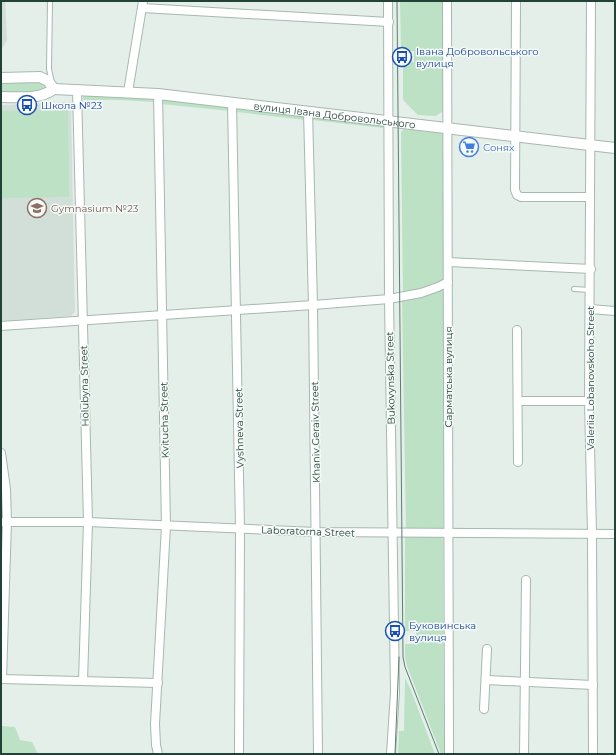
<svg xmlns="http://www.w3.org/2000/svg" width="616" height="755" viewBox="0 0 616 755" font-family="Montserrat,sans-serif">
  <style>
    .built { fill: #d2dfd8 }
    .green { fill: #bce1c4 }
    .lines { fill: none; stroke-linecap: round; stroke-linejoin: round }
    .service-casing { stroke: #a6b8b0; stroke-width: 6 }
    .minor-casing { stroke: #a6b8b0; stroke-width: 10 }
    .tertiary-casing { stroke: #a6b8b0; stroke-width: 12 }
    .service { stroke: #fff; stroke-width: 4 }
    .minor { stroke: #fff; stroke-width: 8 }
    .tertiary { stroke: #fff; stroke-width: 10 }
    .tram { stroke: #5d7d73; stroke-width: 1 }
    .labels { text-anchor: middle; stroke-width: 3; stroke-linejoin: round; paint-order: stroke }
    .transit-label { font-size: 10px; fill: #164399; stroke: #f5faf8; text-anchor: start }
    .street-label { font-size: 10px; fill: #224238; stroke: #f5faf8 }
    .shop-label { font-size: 10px; fill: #366cbe; stroke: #f5faf8; text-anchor: start }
    .education-label { font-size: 10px; fill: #785e54; stroke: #f5faf8; text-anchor: start }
  </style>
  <rect width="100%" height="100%" fill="#e4efe9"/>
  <g class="built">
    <polygon points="1,1 5,1 7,40 1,50"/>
    <polygon points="71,102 75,312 71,316 1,321 1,105"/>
  </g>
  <g class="green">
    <polygon points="400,1 444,1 445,107 443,111 436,116 418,115 403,100 403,63 404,62 414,62 414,51 401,51"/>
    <polygon points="1,81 39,81 46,85 45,88 42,92 1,93"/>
    <polygon points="83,95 154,96 154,102 120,100 83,100"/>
    <polygon points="161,98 230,105 230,111 161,104"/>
    <polygon points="238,106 306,114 305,120 237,112"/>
    <polygon points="68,110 69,197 1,198 1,111"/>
    <polygon points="312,116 384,124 384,128 312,120"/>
    <polygon points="404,129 444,133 444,274 443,279 439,284 403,294 401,132"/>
    <polygon points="442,289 444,291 443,527 443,529 406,529 402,299"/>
    <polygon points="405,537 442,537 443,540 444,754 441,754 407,666 405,657 405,644 416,644 416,631 405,631"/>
    <polygon points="405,678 410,688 435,754 398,754 399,731 404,731"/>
    <polygon points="1,726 15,727 20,740 32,742 38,754 1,754"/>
  </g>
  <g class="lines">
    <g class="service-casing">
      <g id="service">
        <polyline points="50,1 49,69 52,83"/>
        <polyline points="574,289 590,290"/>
      </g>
    </g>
    <g class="minor-casing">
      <g id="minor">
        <polyline points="388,1 389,299 395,692 391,754"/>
        <polyline points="447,1 449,754"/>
        <polyline points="516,1 515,190 517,195 521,197 590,197"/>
        <polyline points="591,1 589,401 592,534 593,754"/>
        <polyline points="142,8 389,22"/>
        <polyline points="77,90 88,522 83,681"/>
        <polyline points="128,92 143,1"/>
        <polyline points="232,102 240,529 239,754"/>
        <polyline points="308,111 313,305 318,754"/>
        <polyline points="448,262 591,269"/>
        <polyline points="590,309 615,311"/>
        <polyline points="1,326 313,305 389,299 421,293 438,287 448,282"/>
        <polyline points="517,330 518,462"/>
        <polyline points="518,401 589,401"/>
        <polyline points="1,453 6,489 7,522 2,679"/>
        <polyline points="1,522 88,522 316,532 615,534"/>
        <polyline points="1,679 158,683"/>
        <polyline points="486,680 593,685"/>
        <polyline points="484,709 487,649"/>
        <polyline points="158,754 156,745 155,724 166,526 158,94"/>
        <polyline points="524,754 526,580"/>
      </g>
    </g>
    <g class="tertiary-casing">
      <g id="tertiary">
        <polyline points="1,78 40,77 48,81 54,89"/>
        <path id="s1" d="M 54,89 L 158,94 L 615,148"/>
        <path d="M 1,97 C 19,97 39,100 54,89"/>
      </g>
    </g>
    <use href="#service" class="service"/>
    <use href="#minor" class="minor"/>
    <use href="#tertiary" class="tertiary"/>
    <g class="tram">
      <polyline points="397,1 403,657 405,667 439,754"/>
      <polyline points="395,754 399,657"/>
    </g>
  </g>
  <defs>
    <g id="bus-ring" transform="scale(1)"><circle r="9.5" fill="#f5faf8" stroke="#1a4fb4" stroke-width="1.5"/><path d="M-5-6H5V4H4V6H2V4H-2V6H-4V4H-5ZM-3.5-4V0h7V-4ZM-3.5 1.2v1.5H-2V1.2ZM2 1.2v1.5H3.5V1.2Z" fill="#1a4fb4"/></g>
    <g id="supermarket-ring" transform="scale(1)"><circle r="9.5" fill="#f5faf8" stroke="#3f7fe0" stroke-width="1.5"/><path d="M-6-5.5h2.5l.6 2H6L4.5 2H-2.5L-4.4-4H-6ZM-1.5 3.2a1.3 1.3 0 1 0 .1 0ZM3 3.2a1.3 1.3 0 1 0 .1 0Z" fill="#3f7fe0"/></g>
    <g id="school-ring" transform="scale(1)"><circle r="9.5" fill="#f5faf8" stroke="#8d6e63" stroke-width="1.5"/><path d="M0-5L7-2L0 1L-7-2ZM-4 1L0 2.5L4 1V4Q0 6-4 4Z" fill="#8d6e63"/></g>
  </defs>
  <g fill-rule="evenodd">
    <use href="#bus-ring" x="402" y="57"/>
    <use href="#bus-ring" x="27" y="105"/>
    <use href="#supermarket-ring" x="469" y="147"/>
    <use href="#school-ring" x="37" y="208"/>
    <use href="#bus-ring" x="395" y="631"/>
  </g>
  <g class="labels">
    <g class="transit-label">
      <text x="416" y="55">Івана Добровольського<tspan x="416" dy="12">вулиця</tspan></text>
      <text x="41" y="109">Школа №23</text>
      <text x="409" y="629">Буковинська<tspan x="409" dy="12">вулиця</tspan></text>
    </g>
    <g class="street-label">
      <text dy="4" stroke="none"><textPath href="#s1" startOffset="282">вулиця Івана Добровольського</textPath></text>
      <text transform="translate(448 377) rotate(-90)" y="4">Сарматська вулиця</text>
      <text transform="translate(390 378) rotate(-91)" y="4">Bukovynska Street</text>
      <text transform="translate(590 378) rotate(-90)" y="4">Valeriia Lobanovskoho Street</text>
      <text transform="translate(84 386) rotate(-91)" y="4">Holubyna Street</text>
      <text transform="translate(164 420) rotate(-91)" y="4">Kvitucha Street</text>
      <text transform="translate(239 428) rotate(-91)" y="4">Vyshneva Street</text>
      <text transform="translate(315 432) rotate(-91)" y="4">Khaniv Geraiv Street</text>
      <text transform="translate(308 531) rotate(2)" y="4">Laboratorna Street</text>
    </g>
    <g class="shop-label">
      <text x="483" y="151">Сонях</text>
    </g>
    <g class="education-label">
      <text x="51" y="212">Gymnasium №23</text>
    </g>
  </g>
  <rect width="616" height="755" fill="none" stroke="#224238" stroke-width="4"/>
</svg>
